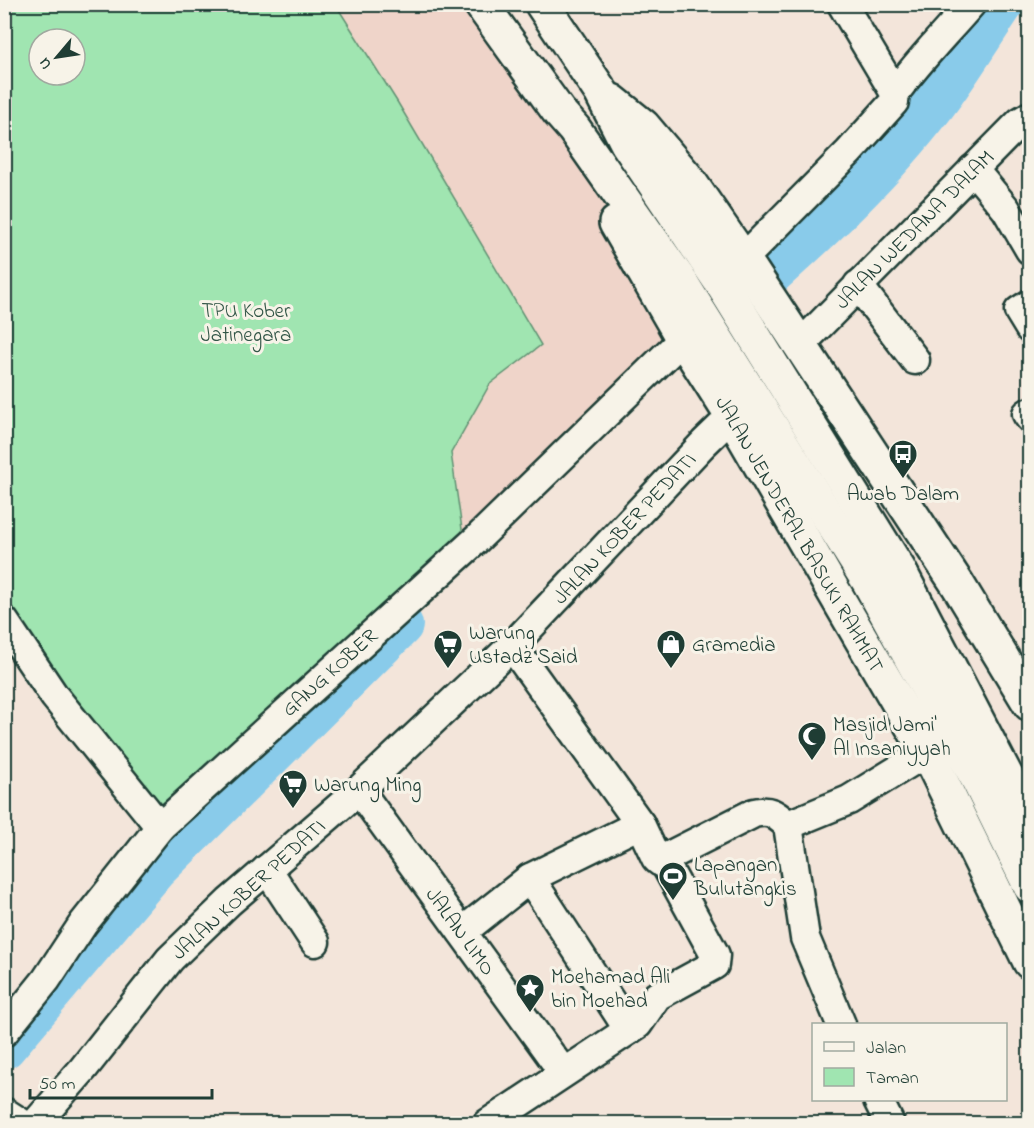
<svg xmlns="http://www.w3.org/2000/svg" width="1034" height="1128" viewBox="0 0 1034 1128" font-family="'Indie Flower',sans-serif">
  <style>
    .built { fill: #efd4c9 }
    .green { fill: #a0e5b1; stroke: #609172; stroke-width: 1.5; fill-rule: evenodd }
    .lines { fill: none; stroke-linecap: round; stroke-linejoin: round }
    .river { stroke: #89cbea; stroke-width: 44 }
    .minor-casing { stroke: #1f3d34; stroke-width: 33 }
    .tertiary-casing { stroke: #1f3d34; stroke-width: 38 }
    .primary-casing { stroke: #1f3d34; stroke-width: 38 }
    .minor { stroke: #f7f3e8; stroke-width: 28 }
    .tertiary { stroke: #f7f3e8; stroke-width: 33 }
    .primary { stroke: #f7f3e8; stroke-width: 33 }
    .labels { text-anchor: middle; stroke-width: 6; stroke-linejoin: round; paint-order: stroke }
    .street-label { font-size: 21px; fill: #1f3d34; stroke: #f7f3e8 }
    .park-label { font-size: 21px; fill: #325647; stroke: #f7f3e8 }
    .poi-label { font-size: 21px; fill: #1f3d34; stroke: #f7f3e8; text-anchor: start }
  </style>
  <rect width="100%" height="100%" fill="#f3e5da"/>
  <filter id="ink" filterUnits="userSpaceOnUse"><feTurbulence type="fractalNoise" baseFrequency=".0167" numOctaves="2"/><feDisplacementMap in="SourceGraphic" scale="12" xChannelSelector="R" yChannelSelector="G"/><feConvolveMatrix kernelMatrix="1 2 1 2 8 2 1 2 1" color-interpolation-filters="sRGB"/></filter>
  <g filter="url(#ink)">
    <polygon class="built" points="336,5 481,5 594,184 683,339 465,550 451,453 490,384 541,345 398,103"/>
    <path class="green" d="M 5,5 L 336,5 L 398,103 L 541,345 L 490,384 L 451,453 L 465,550 L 160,827 L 5,620 ZM 39,39 L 75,39 L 75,75 L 39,75 Z"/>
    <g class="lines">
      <g class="river">
        <path d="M 727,313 C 796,251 866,190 924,117 C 953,82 976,42 1002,4"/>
        <polyline points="4,1047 154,870 401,625"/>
      </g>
      <g class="minor-casing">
        <g id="minor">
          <path d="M 895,93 C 918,61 945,34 971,4"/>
          <polyline points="973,169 1006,209 1030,250"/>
          <polyline points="743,259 849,152 894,102 895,93 842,4"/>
          <polyline points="858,285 915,360"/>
          <polyline points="1030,304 1019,311 1030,329"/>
          <polyline points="800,345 1020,122 1030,116"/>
          <polyline points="1030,412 1027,414 1030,418"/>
          <polyline points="4,621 55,697 160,827"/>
          <path d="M 512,646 L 640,824 L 656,858 L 659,861 L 754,813 C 770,809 775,814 788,825 L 805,938 L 841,1024"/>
          <polyline points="359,790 563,1072"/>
          <polyline points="788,825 849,800 927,752"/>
          <polyline points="267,869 315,942"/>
          <polyline points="530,878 629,1030"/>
          <polyline points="462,932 530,878 640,824"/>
          <polyline points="4,1032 46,980 83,924 160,827 477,539 683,339"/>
          <polyline points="878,1100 890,1124"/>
          <polyline points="35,1124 83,1069 170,959 229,902 359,790 512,646 704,443 732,416"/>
          <polyline points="487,1124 638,1024 657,996 714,965 715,955 663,860"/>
        </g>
      </g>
      <g class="tertiary-casing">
        <polyline id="tertiary" points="4,1115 18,1124"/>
      </g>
      <g class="primary-casing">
        <g id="primary">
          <polyline points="481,4 559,112 574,129 679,279 869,582 978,780 1030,886"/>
          <polyline points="542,4 601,92 627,143 722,284 899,570 1030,822"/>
          <polyline points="612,101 643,126 687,178 752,272 958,585 1030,704"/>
          <polyline points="616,223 683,339 732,416 927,752 1030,962"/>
        </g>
      </g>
      <use href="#minor" class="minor"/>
      <use href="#tertiary" class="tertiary"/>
      <use href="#primary" class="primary"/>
    </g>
  </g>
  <defs>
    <g id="bus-pin" transform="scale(1.5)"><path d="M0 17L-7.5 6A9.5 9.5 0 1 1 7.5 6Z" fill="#1f3d34" stroke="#f7f3e8"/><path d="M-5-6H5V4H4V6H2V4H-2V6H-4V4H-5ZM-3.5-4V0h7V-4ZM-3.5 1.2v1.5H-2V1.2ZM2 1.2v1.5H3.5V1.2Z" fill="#fff"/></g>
    <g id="supermarket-pin" transform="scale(1.5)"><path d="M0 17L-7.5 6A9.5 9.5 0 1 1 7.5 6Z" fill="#1f3d34" stroke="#f7f3e8"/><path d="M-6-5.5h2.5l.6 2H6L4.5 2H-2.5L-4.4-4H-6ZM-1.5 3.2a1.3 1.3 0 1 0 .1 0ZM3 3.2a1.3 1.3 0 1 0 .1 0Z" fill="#fff"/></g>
    <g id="shop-pin" transform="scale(1.5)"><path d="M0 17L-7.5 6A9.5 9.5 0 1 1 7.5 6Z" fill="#1f3d34" stroke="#f7f3e8"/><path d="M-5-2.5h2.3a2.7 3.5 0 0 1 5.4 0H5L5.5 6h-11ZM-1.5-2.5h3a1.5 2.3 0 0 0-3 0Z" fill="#fff"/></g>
    <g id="mosque-pin" transform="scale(1.5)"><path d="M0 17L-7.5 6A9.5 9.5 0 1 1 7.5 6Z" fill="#1f3d34" stroke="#f7f3e8"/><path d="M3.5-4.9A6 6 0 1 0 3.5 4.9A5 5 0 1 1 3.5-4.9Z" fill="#fff"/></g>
    <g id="stadium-pin" transform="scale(1.5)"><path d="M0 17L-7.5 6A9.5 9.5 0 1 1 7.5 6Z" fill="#1f3d34" stroke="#f7f3e8"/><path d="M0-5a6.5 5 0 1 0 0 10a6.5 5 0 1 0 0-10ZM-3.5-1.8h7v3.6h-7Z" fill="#fff"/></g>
    <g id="sight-pin" transform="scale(1.5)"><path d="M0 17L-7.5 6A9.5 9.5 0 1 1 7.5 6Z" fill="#1f3d34" stroke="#f7f3e8"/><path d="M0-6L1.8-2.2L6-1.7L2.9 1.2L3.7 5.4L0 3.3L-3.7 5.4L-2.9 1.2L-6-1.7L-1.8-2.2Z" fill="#fff"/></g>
  </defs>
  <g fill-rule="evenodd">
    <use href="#bus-pin" x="903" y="454"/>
    <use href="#supermarket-pin" x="448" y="644"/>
    <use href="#shop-pin" x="671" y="644"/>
    <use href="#mosque-pin" x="812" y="736"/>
    <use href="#supermarket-pin" x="293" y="784"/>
    <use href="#stadium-pin" x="673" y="876"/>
    <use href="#sight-pin" x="530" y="988"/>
  </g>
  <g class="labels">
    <g class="street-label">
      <text transform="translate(914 229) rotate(-45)" y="7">JALAN WEDANA DALAM</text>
      <text transform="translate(624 528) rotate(-47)" y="7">JALAN KOBER PEDATI</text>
      <text transform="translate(800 534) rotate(60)" y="7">JALAN JENDERAL BASUKI RAHMAT</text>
      <text transform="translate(329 672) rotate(-42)" y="7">GANG KOBER</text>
      <text transform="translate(248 889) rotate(-42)" y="7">JALAN KOBER PEDATI</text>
      <text transform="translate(461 931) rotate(54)" y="7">JALAN LIMO</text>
    </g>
    <g class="park-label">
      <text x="246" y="317">TPU Kober<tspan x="246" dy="24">Jatinegara</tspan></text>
    </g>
    <g class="poi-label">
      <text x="903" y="500" text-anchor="middle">Awab Dalam</text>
      <text x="469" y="639">Warung<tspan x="469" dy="24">Ustadz Said</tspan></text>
      <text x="692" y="651">Gramedia</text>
      <text x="833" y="731">Masjid Jami'<tspan x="833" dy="24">Al Insaniyyah</tspan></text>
      <text x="314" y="791">Warung Ming</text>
      <text x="694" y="871">Lapangan<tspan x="694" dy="24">Bulutangkis</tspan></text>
      <text x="551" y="983">Moehamad Ali<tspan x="551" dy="24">bin Moehad</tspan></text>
    </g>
  </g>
  <rect width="1034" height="1128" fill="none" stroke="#f7f3e8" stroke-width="24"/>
  <rect x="12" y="12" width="1010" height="1104" fill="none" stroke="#1f3d34" stroke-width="2" filter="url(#ink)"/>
  <rect x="812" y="1023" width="195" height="78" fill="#f7f3e8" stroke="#a1aaa0" stroke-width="1.5"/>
  <rect x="824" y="1042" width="30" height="9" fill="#f7f3e8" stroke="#a1aaa0" stroke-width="1.5"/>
  <text x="866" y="1053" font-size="18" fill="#1f3d34">Jalan</text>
  <rect x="824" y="1068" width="30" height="18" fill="#a0e5b1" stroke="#a1aaa0" stroke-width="1.5"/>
  <text x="866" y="1083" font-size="18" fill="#1f3d34">Taman</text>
  <g transform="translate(57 57) rotate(241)"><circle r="28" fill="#f7f3e8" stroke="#a1aaa0" stroke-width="1.5"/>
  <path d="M0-4.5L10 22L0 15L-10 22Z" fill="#1f3d34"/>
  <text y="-9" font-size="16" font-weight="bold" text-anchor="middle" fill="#1f3d34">U</text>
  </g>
  <path d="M30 1089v9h182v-9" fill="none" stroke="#1f3d34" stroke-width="3"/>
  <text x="39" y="1089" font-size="18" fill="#1f3d34" stroke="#f7f3e8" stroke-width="4.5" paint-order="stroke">50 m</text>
</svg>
